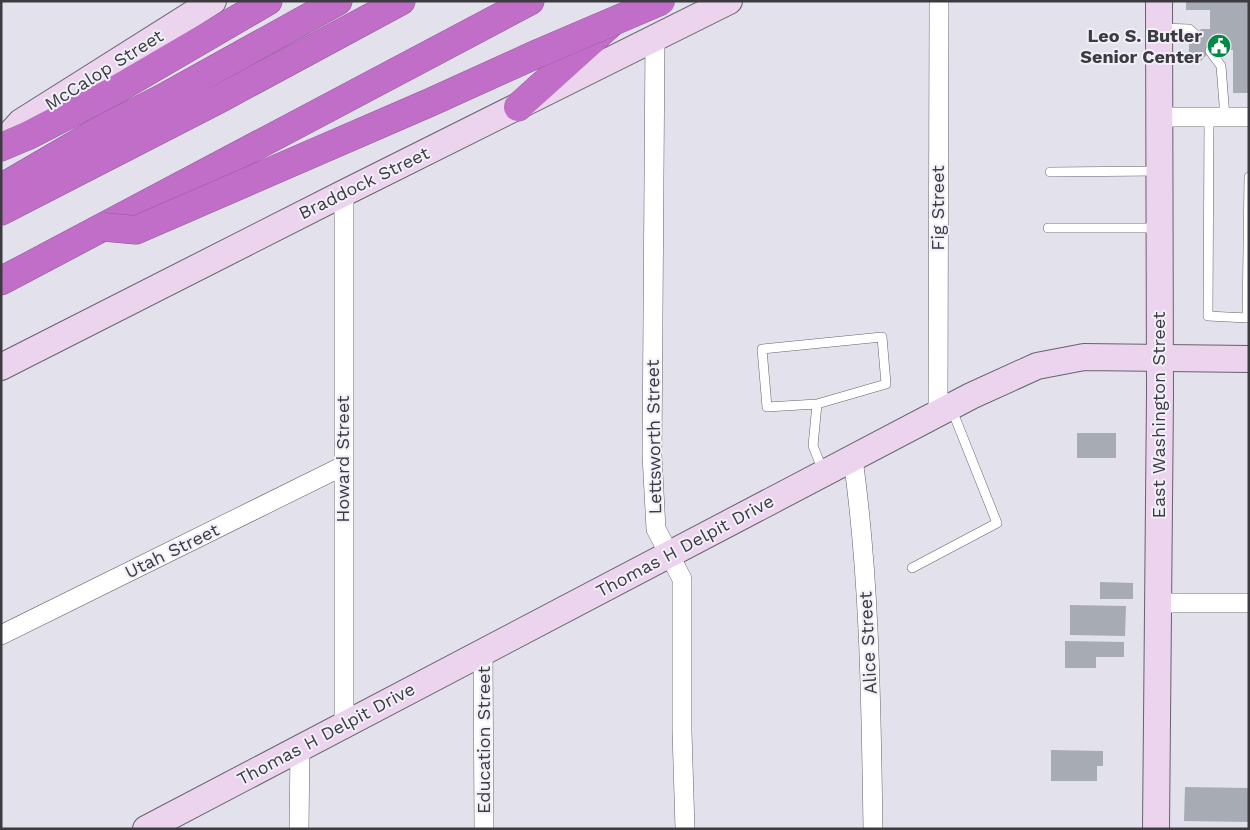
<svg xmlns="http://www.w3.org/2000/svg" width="1250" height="830" viewBox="0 0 1250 830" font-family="'Work Sans',sans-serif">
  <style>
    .building { fill: #a6abb4 }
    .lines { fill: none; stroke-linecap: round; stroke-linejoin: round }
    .lane-casing { stroke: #65636c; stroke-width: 10 }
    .street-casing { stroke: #65636c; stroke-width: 20 }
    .secondary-casing { stroke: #65636c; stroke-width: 28 }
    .highway-casing { stroke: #925c98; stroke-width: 29 }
    .lane { stroke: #fff; stroke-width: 9 }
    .street { stroke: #fff; stroke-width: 19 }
    .secondary { stroke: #ecd4ee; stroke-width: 26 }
    .highway { stroke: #c06ec8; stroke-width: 28 }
    .highway-bridge-casing { stroke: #925c98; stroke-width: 29; stroke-linecap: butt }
    .highway-bridge { stroke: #c06ec8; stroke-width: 28 }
    .labels { text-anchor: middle; stroke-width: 4; stroke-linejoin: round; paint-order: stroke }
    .poi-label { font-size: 18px; font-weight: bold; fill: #3c3b3f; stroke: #f1eff9; text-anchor: end }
    .street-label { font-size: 18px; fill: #3c3b3f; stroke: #f1eff9 }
  </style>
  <rect width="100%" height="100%" fill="#e3e1ec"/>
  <g class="building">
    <polygon points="1186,1 1249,1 1249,93 1233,93 1233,50 1211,50 1200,62 1189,62 1189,42 1201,29 1210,29 1210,10 1186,10"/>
    <rect x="1077" y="433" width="39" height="25"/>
    <polygon points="1100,582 1133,583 1133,599 1100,599"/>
    <polygon points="1070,605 1126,606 1125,636 1070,635"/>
    <polygon points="1065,641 1124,642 1124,657 1096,657 1096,668 1065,668"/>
    <polygon points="1051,750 1103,751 1103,766 1097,766 1097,781 1051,781"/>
    <polygon points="1185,787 1249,788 1249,822 1184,821"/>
  </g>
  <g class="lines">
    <g class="lane-casing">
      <g id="lane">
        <polyline points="1161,28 1189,29 1196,35"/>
        <polyline points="1210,51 1221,66 1225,117"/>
        <polyline points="1209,117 1208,316 1247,318 1249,177"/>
        <polyline points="1050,172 1158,171"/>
        <polyline points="1048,228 1157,228"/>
        <polyline points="817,404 767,407 762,349 882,337 886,384 817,404 813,446 823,471"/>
        <polyline points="912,568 997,523 952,410"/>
      </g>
    </g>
    <g class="street-casing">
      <g id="street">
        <polyline points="655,39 652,455 656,529 682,579 682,731 685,829"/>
        <polyline points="1161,117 1249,117"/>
        <polyline points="938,414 939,1"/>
        <path d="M 853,459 C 870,581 871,705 873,829"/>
        <polyline points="1157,603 1249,603"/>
        <polyline points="1,635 343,466"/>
        <polyline points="483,651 484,829"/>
        <polyline points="344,725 344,193"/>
        <polyline points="299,829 300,748"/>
      </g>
    </g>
    <g class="secondary-casing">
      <g id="secondary">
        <polyline points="1,144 21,122 213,1"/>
        <polyline points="1,367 344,193 729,1"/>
        <polyline points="146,829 971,396 1037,366 1084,357 1249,359"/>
        <polyline points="1156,829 1160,394 1159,1"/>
      </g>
    </g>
    <g class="highway-casing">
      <g id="highway">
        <polyline points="518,107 610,24"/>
        <polyline points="1,147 27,136 112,92 268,1"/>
        <polyline points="1,188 97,132 163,98 338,1"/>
        <polyline points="1,211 221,98 401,1"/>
        <polyline points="1,281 530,1"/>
      </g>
    </g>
    <use href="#lane" class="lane"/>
    <use href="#street" class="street"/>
    <use href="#secondary" class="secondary"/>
    <use href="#highway" class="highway"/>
    <g class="highway-bridge-casing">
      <polyline id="highway-bridge" points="103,227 136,230 431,102 539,53 661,1"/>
    </g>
    <use href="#highway-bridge" class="highway-bridge"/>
  </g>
  <defs>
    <g id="civic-disc" transform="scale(1.25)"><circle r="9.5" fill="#028945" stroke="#f1eff9"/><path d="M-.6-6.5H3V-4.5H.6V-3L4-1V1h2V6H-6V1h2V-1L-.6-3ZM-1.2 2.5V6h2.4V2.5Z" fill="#fff"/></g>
  </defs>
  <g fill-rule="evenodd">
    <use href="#civic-disc" x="1219" y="46"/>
  </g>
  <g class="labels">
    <g class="poi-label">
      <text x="1202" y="42">Leo S. Butler<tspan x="1202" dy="21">Senior Center</tspan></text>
    </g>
    <g class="street-label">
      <text transform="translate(104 70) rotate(-32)" y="6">McCalop Street</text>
      <text transform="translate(364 183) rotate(-26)" y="6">Braddock Street</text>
      <text transform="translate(938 208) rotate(-90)" y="6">Fig Street</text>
      <text transform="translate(1159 415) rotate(-90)" y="6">East Washington Street</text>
      <text transform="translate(654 437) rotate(-91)" y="6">Lettsworth Street</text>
      <text transform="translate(343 459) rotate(-90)" y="6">Howard Street</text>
      <text transform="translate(685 546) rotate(-28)" y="6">Thomas H Delpit Drive</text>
      <text transform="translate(172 551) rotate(-26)" y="6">Utah Street</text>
      <text transform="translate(868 643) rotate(-93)" y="6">Alice Street</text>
      <text transform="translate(326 734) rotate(-28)" y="6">Thomas H Delpit Drive</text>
      <text transform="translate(484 740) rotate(-90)" y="6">Education Street</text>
    </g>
  </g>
  <rect width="1250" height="830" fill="none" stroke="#3c3b3f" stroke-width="5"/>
</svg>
